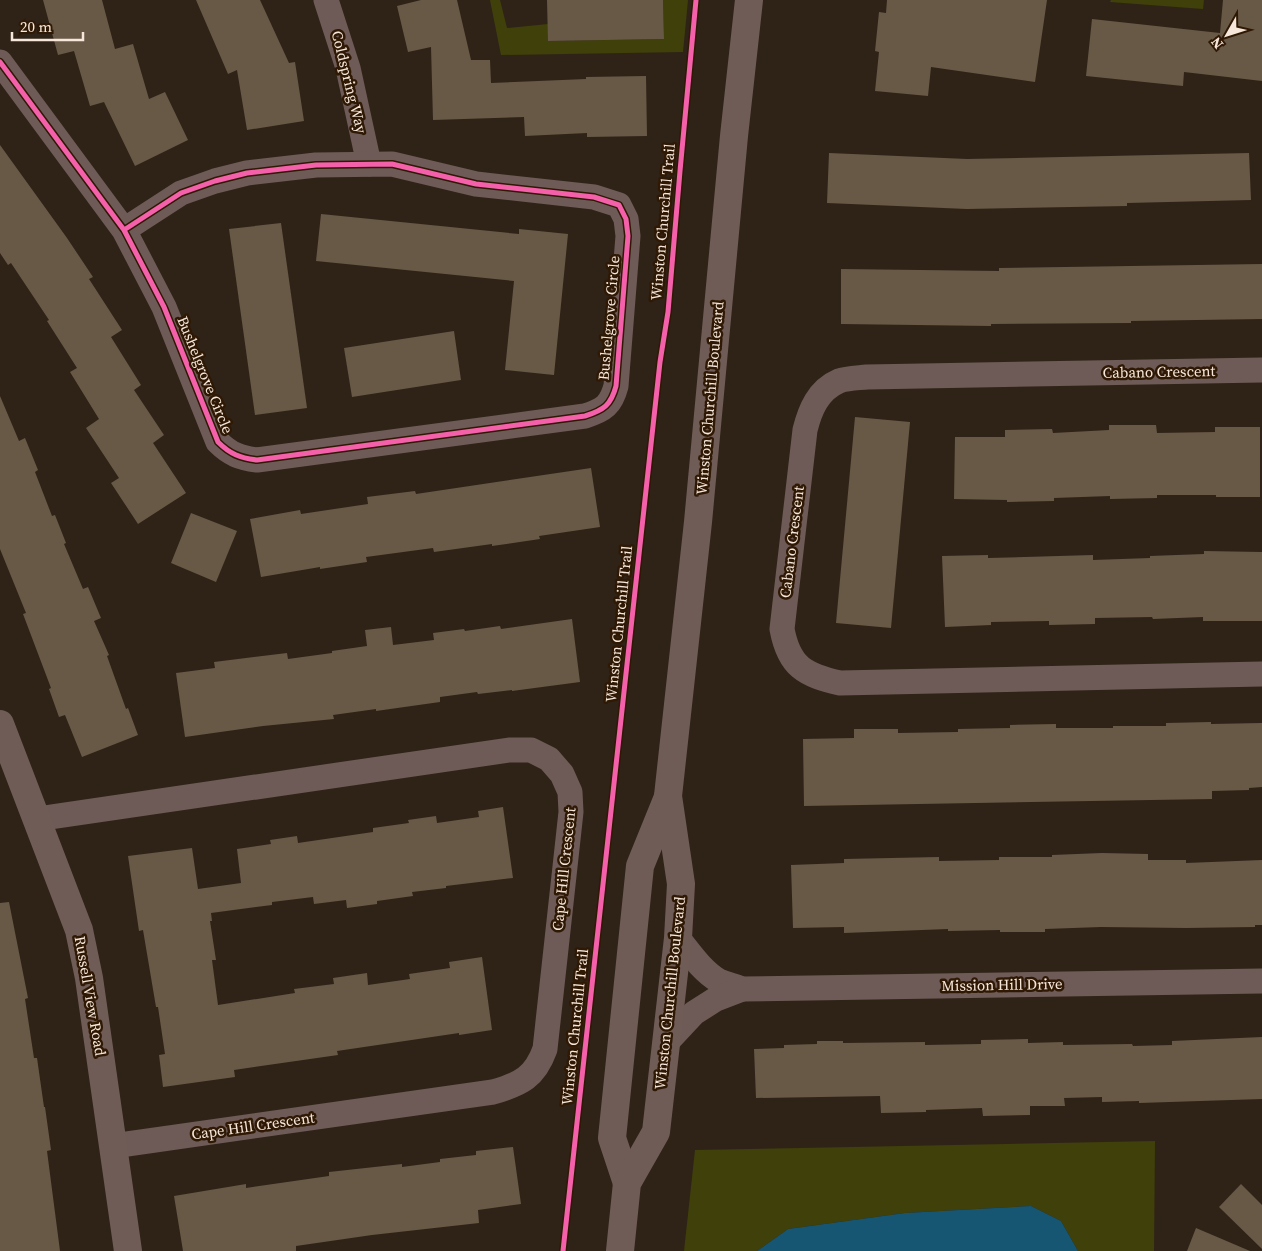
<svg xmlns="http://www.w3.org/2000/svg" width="1262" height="1251" viewBox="0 0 1262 1251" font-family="'Source Serif 4',serif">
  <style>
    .green { fill: #40400a }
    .water { fill: #165673 }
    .building { fill: #685946 }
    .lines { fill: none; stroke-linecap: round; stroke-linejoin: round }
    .street { stroke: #6e5b57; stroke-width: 25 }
    .secondary { stroke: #705c57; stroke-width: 28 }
    .cycleway-casing { stroke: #2f1904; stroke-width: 8 }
    .cycleway { stroke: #f560ab; stroke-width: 5 }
    .labels { text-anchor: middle; stroke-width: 5; stroke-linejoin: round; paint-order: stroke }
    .street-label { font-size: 15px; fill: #f6e7da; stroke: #2f1904 }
  </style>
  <rect width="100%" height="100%" fill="#2f2318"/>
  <g class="green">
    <polygon points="490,0 500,0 507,28 548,24 548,41 664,39 663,0 688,0 683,52 501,55"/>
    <polygon points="1111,0 1204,0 1203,9 1110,2"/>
    <polygon points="1155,1141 1154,1251 1078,1251 1061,1221 1031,1206 905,1213 788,1229 757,1251 684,1251 695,1150"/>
  </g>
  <polygon class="water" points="1031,1206 1061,1221 1078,1251 757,1251 788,1229 905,1213"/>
  <g class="building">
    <polygon points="43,0 102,0 115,49 133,44 149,99 165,92 188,140 135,166 104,102 90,106 74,51 58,55"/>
    <polygon points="196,0 260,0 289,63 295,62 304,121 247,130 237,70 228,74"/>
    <polygon points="421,0 457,0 471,60 490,60 491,83 586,79 586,77 646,76 647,136 587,137 587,133 525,136 524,117 433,120 431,47 408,52 397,6"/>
    <polygon points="547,0 663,0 664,39 548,41"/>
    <polygon points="887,0 1047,0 1035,82 931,67 928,96 875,91 879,52 875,51 879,12 886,13"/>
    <polygon points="1223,0 1262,0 1262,81 1184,72 1183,86 1086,76 1092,19 1220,33"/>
    <polygon points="0,145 67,238 93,277 89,279 122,330 111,337 141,385 134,390 164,435 153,443 186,493 138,524 111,483 119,478 86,428 99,419 70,372 77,368 47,321 49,320 11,263 8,265 0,253"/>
    <polygon points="829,153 967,159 1249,153 1251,200 1127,203 1127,206 967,209 827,203"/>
    <polygon points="321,214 519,234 519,229 568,234 554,375 505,370 514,281 316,261"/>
    <polygon points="281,223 307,408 255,415 229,229"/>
    <polygon points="1262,264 1262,319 1131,321 1131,323 991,324 991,326 841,324 841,269 999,271 999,268"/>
    <polygon points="454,331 461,380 352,397 344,348"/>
    <polygon points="0,396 19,441 25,438 38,470 35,472 52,516 55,515 66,543 64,544 83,589 88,587 101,618 94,621 109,655 107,656 126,709 128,708 138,735 82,757 65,715 59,717 49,689 51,688 23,614 26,613 0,549"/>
    <polygon points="855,417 910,422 891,628 836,623"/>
    <polygon points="1109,425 1156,425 1157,433 1215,432 1215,427 1260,427 1260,497 1216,497 1216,495 1157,495 1157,498 1110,499 1110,496 1054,498 1054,501 1007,502 1007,500 954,499 955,437 1005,437 1005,430 1052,429 1053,433 1109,430"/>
    <polygon points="591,468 600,527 539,536 540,539 492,546 492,544 434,552 433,548 366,557 367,562 320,569 320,567 261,577 250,519 300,510 301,514 368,504 367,497 415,491 416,494"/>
    <polygon points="191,513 237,531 216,582 171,563"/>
    <polygon points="1204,551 1262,552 1262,621 1203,621 1203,617 1153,619 1152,617 1095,618 1095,624 1049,625 1049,621 991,622 991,625 945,627 942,556 988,555 988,558 1093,555 1093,560 1150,558 1150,556 1204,554"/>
    <polygon points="572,619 580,682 512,691 512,690 478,694 477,692 440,697 440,702 376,711 376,709 333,715 334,719 263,726 185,737 176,673 215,668 214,662 287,653 288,659 332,653 332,651 367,646 365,630 391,627 393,645 434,640 433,633 464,629 465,631 500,626 501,629"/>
    <polygon points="1211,722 1211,724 1262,723 1262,787 1249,788 1249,790 1212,791 1212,799 804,806 803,739 854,738 854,729 898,729 898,733 958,732 958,729 1010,728 1010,725 1056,724 1056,728 1113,728 1113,726 1166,726 1166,723"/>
    <polygon points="503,807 513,878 446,886 446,888 412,892 413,896 377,901 377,904 347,908 346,900 314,904 313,897 272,902 272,905 211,913 212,921 210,921 216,960 212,960 218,1005 295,993 294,989 334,984 333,978 367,973 368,985 410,979 409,974 450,968 449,962 482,957 492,1030 459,1035 459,1033 337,1051 338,1055 234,1070 235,1077 163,1087 159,1055 165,1054 158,1007 156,1007 143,930 139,931 128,856 192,848 198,889 241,883 237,849 271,844 270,840 297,836 298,843 373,832 373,828 409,823 408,820 436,816 437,823 479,817 478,811"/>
    <polygon points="1102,853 1148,854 1148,860 1186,860 1186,863 1262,860 1262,925 1255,925 1255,927 1186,928 1101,927 1045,929 1045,932 1000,932 1000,930 948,931 948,929 844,933 844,927 793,928 791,865 844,863 844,859 939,857 939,861 999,860 999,857 1052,857 1052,855"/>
    <polygon points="9,902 28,998 25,999 34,1058 37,1058 44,1107 45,1107 51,1150 47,1151 60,1251 0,1251 0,903"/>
    <polygon points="1262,1037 1262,1099 1139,1103 1139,1101 1102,1102 1102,1097 1064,1098 1065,1106 1030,1106 1030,1115 983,1116 982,1108 926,1110 926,1112 881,1113 880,1096 756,1098 754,1049 784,1048 784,1045 817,1044 817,1041 843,1041 843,1043 925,1042 925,1045 981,1044 981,1040 1028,1039 1028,1043 1063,1042 1063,1045 1132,1044 1133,1046 1172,1045 1172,1041"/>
    <polygon points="513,1147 521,1204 478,1210 479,1223 372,1235 296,1246 296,1251 183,1251 174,1196 246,1184 246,1188 329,1176 329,1172 402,1164 402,1167 440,1162 440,1159 476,1155 476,1151"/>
    <polygon points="1241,1184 1262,1205 1262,1249 1219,1207"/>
    <polygon points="1196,1228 1250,1251 1187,1251"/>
  </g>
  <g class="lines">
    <g class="street">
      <polyline points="326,0 348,68 369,164"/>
      <path d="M 0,62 L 124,230 L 164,307 L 218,442 C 230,454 240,458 257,460 L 585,416 C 604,410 611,405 616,386 L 628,236 L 626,219 L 619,205 L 594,197 L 476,184 L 392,164 L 316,165 L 247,173 L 215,181 L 181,193 L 124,230"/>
      <path d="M 1262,370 L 867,377 C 858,378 847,378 839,381 C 818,390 810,410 805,430 L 782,629 C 789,667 805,675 840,683 L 1262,674"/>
      <path d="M 37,819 L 509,750 L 531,750 L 549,759 L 562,774 L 570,792 L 571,812 L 545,1049 C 535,1077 521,1084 493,1092 L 113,1146"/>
      <path d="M 678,938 C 690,953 702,971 719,981 C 726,984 734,986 742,989 L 1262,981"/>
      <polyline points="666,1043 694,1013 716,999 742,989"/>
    </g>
    <g class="secondary">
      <polyline points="0,724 79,930 89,978 128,1251"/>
      <polyline points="627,1183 612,1138 640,866 668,797"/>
      <polyline points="620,1251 627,1183 656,1132 678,938 681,884 668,796 698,522 734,136 749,0"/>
    </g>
    <g class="cycleway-casing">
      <g id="cycleway">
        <path d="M 0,62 L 124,230 L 164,307 L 218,442 C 230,454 240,458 257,460 L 585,416 C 604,410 611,405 616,386 L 628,236 L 626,219 L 619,205 L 594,197 L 476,184 L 392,164 L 316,165 L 247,173 L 215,181 L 181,193 L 124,230"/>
        <polyline points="563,1251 660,362 668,312 680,171 696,0"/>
      </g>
    </g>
    <use href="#cycleway" class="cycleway"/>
  </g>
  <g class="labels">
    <g class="street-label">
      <text transform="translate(349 82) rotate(76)" y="5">Coldspring Way</text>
      <text transform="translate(663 222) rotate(-85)" y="5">Winston Churchill Trail</text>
      <text transform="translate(609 318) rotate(-85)" y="5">Bushelgrove Circle</text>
      <text transform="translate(1159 372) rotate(-1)" y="5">Cabano Crescent</text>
      <text transform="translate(205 375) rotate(68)" y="5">Bushelgrove Circle</text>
      <text transform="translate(710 398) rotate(-85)" y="5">Winston Churchill Boulevard</text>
      <text transform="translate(792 542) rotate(-83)" y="5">Cabano Crescent</text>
      <text transform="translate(619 624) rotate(-84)" y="5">Winston Churchill Trail</text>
      <text transform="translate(564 869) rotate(-84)" y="5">Cape Hill Crescent</text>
      <text transform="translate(1002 985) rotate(-1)" y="5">Mission Hill Drive</text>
      <text transform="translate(670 993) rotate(-84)" y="5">Winston Churchill Boulevard</text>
      <text transform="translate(90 996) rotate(80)" y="5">Russell View Road</text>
      <text transform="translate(575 1027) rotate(-84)" y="5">Winston Churchill Trail</text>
      <text transform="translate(253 1126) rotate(-8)" y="5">Cape Hill Crescent</text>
    </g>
  </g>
  <g transform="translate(1227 35) rotate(231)" stroke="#2f1904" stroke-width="4" paint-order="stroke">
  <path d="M0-4L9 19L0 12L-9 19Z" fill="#f6e7da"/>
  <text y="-8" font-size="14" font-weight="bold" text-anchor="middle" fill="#f6e7da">N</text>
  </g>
  <path d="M12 32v8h71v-8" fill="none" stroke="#f6e7da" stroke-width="2.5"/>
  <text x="20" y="32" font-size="15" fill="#f6e7da" stroke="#2f1904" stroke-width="4" paint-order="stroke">20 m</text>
</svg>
